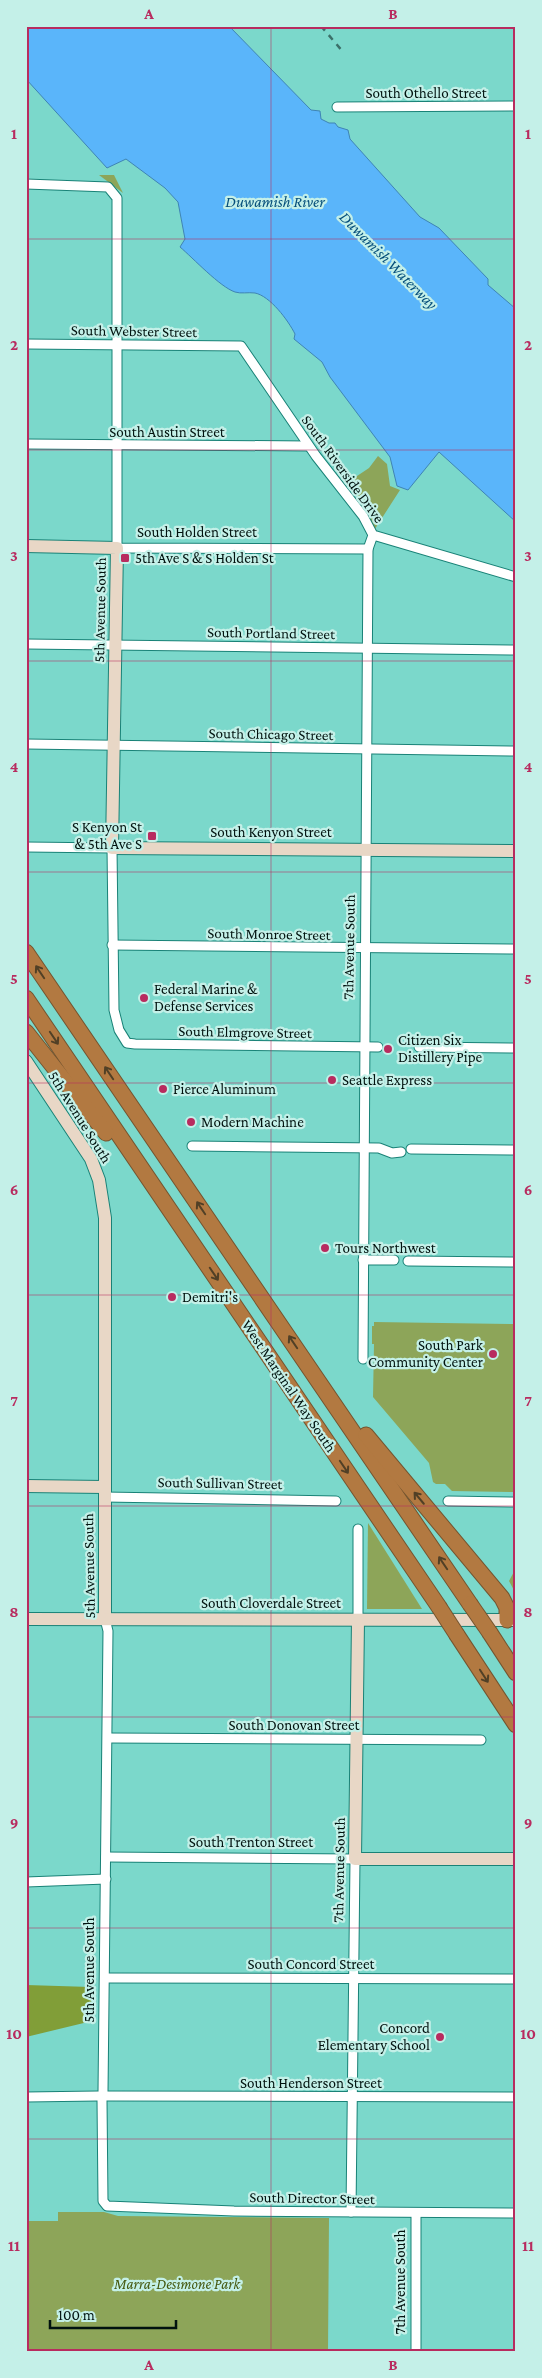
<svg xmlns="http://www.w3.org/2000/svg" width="542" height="2378" viewBox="0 0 542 2378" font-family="'Crimson Pro',serif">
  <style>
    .green { fill: #8da559 }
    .forest { fill: #819e38 }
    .water { fill: #5ab5fa; stroke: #3f84b4 }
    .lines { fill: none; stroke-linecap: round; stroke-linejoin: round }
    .street-casing { stroke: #198277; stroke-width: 11 }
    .secondary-casing { stroke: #198277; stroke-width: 14 }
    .highway-casing { stroke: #745530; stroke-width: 17 }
    .street { stroke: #fff; stroke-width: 9 }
    .secondary { stroke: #e8d7c6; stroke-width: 12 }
    .highway { stroke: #b27941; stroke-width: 15 }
    .rail { stroke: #3b7069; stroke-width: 2.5; stroke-dasharray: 6 6; stroke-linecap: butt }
    .highway-bridge-casing { stroke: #745530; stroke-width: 17; stroke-linecap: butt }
    .highway-bridge { stroke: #b27941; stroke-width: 15 }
    .oneway { stroke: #514026 }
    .grid { fill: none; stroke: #b82b5f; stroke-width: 1; stroke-opacity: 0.55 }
    .poi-dot { fill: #b82b5f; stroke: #c4f0e8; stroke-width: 2 }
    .labels { text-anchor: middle; stroke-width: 4.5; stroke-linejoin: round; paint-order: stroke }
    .street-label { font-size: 15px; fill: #01120f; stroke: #c4f0e8 }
    .poi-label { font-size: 15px; fill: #01120f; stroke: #c4f0e8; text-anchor: start }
    .park-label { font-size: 15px; font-style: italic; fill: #45580f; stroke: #c4f0e8 }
    .water-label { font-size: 16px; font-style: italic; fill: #064f7b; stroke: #c4f0e8 }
    .neatline { fill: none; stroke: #b82b5f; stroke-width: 2 }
    .grid-label { font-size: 16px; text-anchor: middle; font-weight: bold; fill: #b82b5f }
  </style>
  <rect width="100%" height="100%" fill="#7bd8cb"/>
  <g class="green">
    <polygon points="99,175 114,175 123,193"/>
    <polygon points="378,456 387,464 390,486 400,490 373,532 360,509 360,500 348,482 369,468"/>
    <polygon points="374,1322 516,1324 516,1492 452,1491 445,1484 436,1484 433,1482 429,1463 373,1397 374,1344 372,1344 372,1326 374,1326"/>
    <polygon points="368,1523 422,1609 367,1609"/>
    <polygon points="516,1568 516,1594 509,1581"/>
    <polygon points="58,2212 104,2212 118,2216 329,2218 328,2352 26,2352 26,2221 58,2221"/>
  </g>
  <polygon class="forest" points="26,1985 91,1987 92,2021 26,2037"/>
  <path class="water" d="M 26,26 L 229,26 L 311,110 L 320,111 L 321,119 L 329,123 L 335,123 L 338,127 L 348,130 L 350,139 L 420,217 L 439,228 L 488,279 L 488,285 L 516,309 L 516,522 L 439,452 L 408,490 L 397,486 L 390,457 L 330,377 L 322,362 L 294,339 L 295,334 C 288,320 270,296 255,293 C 248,292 241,294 235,292 C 220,287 193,258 180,247 L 185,239 L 178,202 L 165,188 L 126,159 L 107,168 L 26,79 Z"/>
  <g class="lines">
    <g class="street-casing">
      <g id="street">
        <polyline points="337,107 516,106"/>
        <polyline points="26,184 108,187 117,198 117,548 368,549"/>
        <polyline points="26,344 241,346 316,456 363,516 373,535 516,577"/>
        <polyline points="26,444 308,446"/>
        <polyline points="26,644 516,650"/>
        <polyline points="26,744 516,751"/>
        <polyline points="26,847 112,848 114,1010 119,1030 127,1043 135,1044 378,1047"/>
        <polyline points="112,945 516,949"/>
        <polyline points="419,1047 516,1048"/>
        <polyline points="192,1146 379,1148 392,1153 401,1152"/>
        <polyline points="411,1149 516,1150"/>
        <polyline points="363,1260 394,1260"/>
        <polyline points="408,1261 516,1262"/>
        <polyline points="363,1359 368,549 373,535"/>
        <polyline points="104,1497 336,1501"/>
        <polyline points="448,1501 516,1502"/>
        <polyline points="358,1529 358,1620"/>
        <polyline points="108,1738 481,1740"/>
        <polyline points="106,1857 355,1859 351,2212"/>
        <polyline points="26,1882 106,1879"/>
        <polyline points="105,1978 516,1979"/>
        <polyline points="103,2092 108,1631 105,1619"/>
        <polyline points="106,2096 516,2097"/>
        <polyline points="26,2097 98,2096"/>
        <polyline points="102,2100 103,2201 107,2206 234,2211 516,2213"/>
        <polyline points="416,2352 416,2213"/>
      </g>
    </g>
    <g class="secondary-casing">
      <g id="secondary">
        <polyline points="26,546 117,548 112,848 516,851"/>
        <polyline points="26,1061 91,1159 99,1180 105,1218 105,1619"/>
        <polyline points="26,1486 104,1487"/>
        <polyline points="26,1619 516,1620"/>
        <polyline points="358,1620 355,1859 516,1859"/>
      </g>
    </g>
    <g class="highway-casing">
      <g id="highway">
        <polyline points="26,952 470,1604"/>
        <polyline points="26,998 439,1607"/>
        <polyline points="26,1032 106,1133"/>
        <polyline points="366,1435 502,1598 507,1608 507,1620"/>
        <polyline points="490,1633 516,1673"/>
        <polyline points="457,1635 516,1725"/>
      </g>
    </g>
    <use href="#street" class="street"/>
    <use href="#secondary" class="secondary"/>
    <use href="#highway" class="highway"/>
    <polyline class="rail" points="321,26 344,53"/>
    <g class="highway-bridge-casing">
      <g id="highway-bridge">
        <polyline points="470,1604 490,1633"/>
        <polyline points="439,1607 457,1635"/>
      </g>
    </g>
    <use href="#highway-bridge" class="highway-bridge"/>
  </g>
  <defs><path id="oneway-shaft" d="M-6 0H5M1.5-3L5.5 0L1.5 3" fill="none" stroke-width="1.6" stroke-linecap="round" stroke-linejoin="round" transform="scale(1.25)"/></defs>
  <g class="oneway">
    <use href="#oneway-shaft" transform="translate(40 972) rotate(-124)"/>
    <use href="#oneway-shaft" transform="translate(54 1038) rotate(56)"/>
    <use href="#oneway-shaft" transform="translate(109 1073) rotate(-124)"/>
    <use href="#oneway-shaft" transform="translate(201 1208) rotate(-124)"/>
    <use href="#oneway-shaft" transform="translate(214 1274) rotate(56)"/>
    <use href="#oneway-shaft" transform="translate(293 1342) rotate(-124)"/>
    <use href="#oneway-shaft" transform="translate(344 1467) rotate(56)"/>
    <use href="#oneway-shaft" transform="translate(419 1498) rotate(-130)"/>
    <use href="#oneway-shaft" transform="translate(443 1563) rotate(-124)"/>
    <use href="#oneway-shaft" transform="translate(484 1676) rotate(57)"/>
  </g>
  <path class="grid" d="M 271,26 L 271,2352M 26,239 L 516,239M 26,450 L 516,450M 26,661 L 516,661M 26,872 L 516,872M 26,1083 L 516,1083M 26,1295 L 516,1295M 26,1506 L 516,1506M 26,1717 L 516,1717M 26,1928 L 516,1928M 26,2139 L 516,2139"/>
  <g class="poi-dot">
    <rect x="120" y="553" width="10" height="10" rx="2.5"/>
    <rect x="147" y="831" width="10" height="10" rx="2.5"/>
    <circle cx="144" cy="998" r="5"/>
    <circle cx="388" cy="1049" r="5"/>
    <circle cx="332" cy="1080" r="5"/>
    <circle cx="163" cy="1089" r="5"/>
    <circle cx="191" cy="1122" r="5"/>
    <circle cx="325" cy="1248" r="5"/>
    <circle cx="172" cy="1297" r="5"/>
    <circle cx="493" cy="1354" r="5"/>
    <circle cx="440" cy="2037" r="5"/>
  </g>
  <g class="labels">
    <g class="street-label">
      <text x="426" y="98">South Othello Street</text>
      <text transform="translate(134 331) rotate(1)" y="5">South Webster Street</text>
      <text x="167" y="437">South Austin Street</text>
      <text transform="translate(343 469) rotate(54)" y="5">South Riverside Drive</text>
      <text x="197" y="537">South Holden Street</text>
      <text transform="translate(100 610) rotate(-89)" y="5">5th Avenue South</text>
      <text transform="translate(271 633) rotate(1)" y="5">South Portland Street</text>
      <text transform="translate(271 734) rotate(1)" y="5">South Chicago Street</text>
      <text x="271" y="837">South Kenyon Street</text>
      <text transform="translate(269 934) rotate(1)" y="5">South Monroe Street</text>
      <text transform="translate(349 947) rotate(-89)" y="5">7th Avenue South</text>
      <text transform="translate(245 1032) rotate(1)" y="5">South Elmgrove Street</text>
      <text transform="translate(80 1117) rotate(58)" y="5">5th Avenue South</text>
      <text transform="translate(289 1386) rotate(56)" y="5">West Marginal Way South</text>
      <text transform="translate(220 1483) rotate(1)" y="5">South Sullivan Street</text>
      <text transform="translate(89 1566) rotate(-91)" y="5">5th Avenue South</text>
      <text x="271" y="1608">South Cloverdale Street</text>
      <text x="294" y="1730">South Donovan Street</text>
      <text x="251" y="1847">South Trenton Street</text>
      <text transform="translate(339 1870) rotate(-89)" y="5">7th Avenue South</text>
      <text x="311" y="1969">South Concord Street</text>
      <text transform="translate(89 1970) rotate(-90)" y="5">5th Avenue South</text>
      <text x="311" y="2088">South Henderson Street</text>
      <text transform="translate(312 2198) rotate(1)" y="5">South Director Street</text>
      <text transform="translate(400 2282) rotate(-90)" y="5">7th Avenue South</text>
    </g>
    <g class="poi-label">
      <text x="135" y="563">5th Ave S &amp; S Holden St</text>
      <text x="142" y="832" text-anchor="end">S Kenyon St<tspan x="142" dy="17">&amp; 5th Ave S</tspan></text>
      <text x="154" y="994">Federal Marine &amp;<tspan x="154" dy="17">Defense Services</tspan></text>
      <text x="398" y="1045">Citizen Six<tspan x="398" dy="17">Distillery Pipe</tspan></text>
      <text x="342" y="1085">Seattle Express</text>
      <text x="173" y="1094">Pierce Aluminum</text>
      <text x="201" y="1127">Modern Machine</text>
      <text x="335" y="1253">Tours Northwest</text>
      <text x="182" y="1302">Demitri's</text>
      <text x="483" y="1350" text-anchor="end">South Park<tspan x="483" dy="17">Community Center</tspan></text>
      <text x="430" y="2033" text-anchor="end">Concord<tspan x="430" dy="17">Elementary School</tspan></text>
    </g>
    <g class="park-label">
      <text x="177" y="2289">Marra-Desimone Park</text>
    </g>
    <g class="water-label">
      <text x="275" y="207">Duwamish River</text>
      <text transform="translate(389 260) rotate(45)" y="6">Duwamish Waterway</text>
    </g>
  </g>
  <rect width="542" height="2378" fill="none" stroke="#c4f0e8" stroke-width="55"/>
  <path d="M50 2320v8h126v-8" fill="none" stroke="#01120f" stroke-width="2.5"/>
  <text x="58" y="2320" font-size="15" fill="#01120f" stroke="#c4f0e8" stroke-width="4" paint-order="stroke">100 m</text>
  <rect x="28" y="28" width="486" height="2322" class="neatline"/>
  <g class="grid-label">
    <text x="149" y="19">A</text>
    <text x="393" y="19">B</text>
    <text x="14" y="139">1</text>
    <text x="528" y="139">1</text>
    <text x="14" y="350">2</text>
    <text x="528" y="350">2</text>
    <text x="14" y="561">3</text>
    <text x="528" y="561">3</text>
    <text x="14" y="772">4</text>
    <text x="528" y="772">4</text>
    <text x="14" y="984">5</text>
    <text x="528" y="984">5</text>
    <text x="14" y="1195">6</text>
    <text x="528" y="1195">6</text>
    <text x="14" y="1406">7</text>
    <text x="528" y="1406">7</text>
    <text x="14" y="1617">8</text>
    <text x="528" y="1617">8</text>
    <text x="14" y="1828">9</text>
    <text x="528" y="1828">9</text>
    <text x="14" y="2039">10</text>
    <text x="528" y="2039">10</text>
    <text x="14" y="2251">11</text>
    <text x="528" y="2251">11</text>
    <text x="149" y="2370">A</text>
    <text x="393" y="2370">B</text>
  </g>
</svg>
